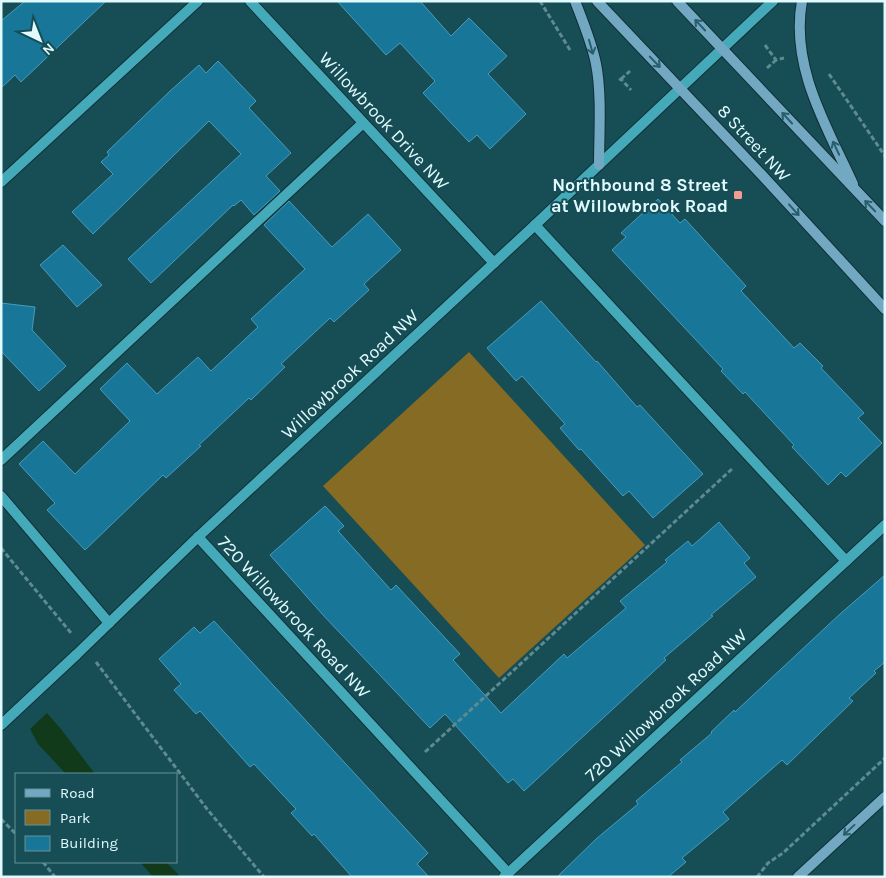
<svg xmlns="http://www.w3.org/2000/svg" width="886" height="878" viewBox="0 0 886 878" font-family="Karla,sans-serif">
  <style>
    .green { fill: #856b24 }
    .water { fill: #103a1a }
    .building { fill: #187799; stroke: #499bbd }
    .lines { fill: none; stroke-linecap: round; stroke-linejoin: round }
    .service-casing { stroke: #113035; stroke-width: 12 }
    .minor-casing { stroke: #113035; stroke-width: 12 }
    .secondary-casing { stroke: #113035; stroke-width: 12 }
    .path { stroke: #5e8a91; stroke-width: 3; stroke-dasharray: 5 2.5; stroke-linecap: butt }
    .service { stroke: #44a9b8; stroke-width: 10 }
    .minor { stroke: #44a9b8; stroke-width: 10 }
    .secondary { stroke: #72a8c2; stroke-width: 10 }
    .oneway { stroke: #295f6b }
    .poi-dot { fill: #f59c90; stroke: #174d55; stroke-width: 2 }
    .labels { text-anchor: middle; stroke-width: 4; stroke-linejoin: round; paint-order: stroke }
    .street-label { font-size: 18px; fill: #e0fafe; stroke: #174d55 }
    .poi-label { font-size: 18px; font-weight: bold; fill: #e0fafe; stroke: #174d55; text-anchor: end }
  </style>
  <rect width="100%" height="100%" fill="#174d55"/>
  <polygon class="green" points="469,352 645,545 499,678 323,486"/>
  <g class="water">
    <polygon points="47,713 61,729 95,774 66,774 38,744 30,729"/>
    <polygon points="140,862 166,862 181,877 153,877"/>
  </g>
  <g class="building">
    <polygon points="25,1 106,1 21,82 15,75 1,88 1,21"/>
    <polygon points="337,1 420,1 451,36 469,18 507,56 488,74 526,114 490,149 477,135 469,142 423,93 435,81 400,43 386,55"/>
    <polygon points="218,61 256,101 249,108 291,153 266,176 280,191 254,215 241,200 234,206 233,205 151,283 128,259 241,154 209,121 93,234 72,212 113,174 101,162 109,155 107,152 169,92 199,65 206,73"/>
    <polygon points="658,199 680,223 685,219 746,286 741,291 794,348 800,343 823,366 821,368 864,413 858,418 882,443 846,477 841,472 828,485 792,447 794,445 745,392 743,394 721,371 723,369 612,250 626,237 621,233"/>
    <polygon points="289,201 332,247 368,214 401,250 364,284 369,290 334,322 330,318 281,364 285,367 251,400 249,398 199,445 201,446 166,478 163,475 85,550 47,510 55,503 19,464 43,441 75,474 130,421 100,389 127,363 157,394 198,357 211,371 258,327 251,319 305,269 264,225"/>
    <polygon points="63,245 102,285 77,307 40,265"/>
    <polygon points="541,301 596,362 597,361 637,407 640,405 703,474 653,518 629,491 623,496 581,449 579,450 560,428 565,424 522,376 516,381 487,348"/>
    <polygon points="1,303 35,307 32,330 66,366 39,391 1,351"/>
    <polygon points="325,506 344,526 338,531 391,590 396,585 460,654 453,660 501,713 564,654 567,658 626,608 620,601 667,562 665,560 688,541 692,546 719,522 750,558 744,563 756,577 711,615 713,616 664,658 666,660 524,791 513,779 508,783 445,714 430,728 323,615 270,555"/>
    <polygon points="885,575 885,662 874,671 876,673 849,698 853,701 787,765 782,760 723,812 729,819 682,858 686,862 668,877 557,877 596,839 638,804 636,801 682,762 680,760 712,733 711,732 734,710 735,712 840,614"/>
    <polygon points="214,621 428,853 417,864 429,877 352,877 314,834 312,836 291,813 296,809 254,764 250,767 200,711 196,714 174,690 181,684 159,659 194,627 200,633"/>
  </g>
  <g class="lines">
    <g class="service-casing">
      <g id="service">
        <polyline points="1,460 363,123"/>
        <polyline points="1,496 109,623"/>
        <polyline points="1,725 76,655"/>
      </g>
    </g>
    <g class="minor-casing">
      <g id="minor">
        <polyline points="250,1 494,263"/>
        <polyline points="1,182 198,1"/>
        <polyline points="535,225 846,561"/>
        <polyline points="198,537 508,873"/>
        <polyline points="76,655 198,537 535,225 773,1"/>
        <polyline points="504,877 885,525"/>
      </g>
    </g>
    <g class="secondary-casing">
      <g id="secondary">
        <path d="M 575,1 C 583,22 592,43 596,64 C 602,94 599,135 599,165"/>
        <polyline points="597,1 761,174 885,309"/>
        <polyline points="677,1 885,221"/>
        <path d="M 802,1 C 790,67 827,127 853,184"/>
        <polyline points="798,877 885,797"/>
      </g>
    </g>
    <g class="path">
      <polyline points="540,1 570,50"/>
      <polyline points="765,45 776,60 784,58"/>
      <polyline points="767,68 776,60"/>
      <polyline points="829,74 885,156"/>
      <polyline points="621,79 630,71"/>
      <polyline points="619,80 621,79 631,90"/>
      <polyline points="1,548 71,633"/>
      <polyline points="96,662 207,809 264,877"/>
      <polyline points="425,752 733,468"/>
      <polyline points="1,819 16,834"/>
      <polyline points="43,862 55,877"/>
      <polyline points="757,877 768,863 783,853 885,758"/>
    </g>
    <use href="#service" class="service"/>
    <use href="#minor" class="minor"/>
    <use href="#secondary" class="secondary"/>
  </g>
  <defs><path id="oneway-shaft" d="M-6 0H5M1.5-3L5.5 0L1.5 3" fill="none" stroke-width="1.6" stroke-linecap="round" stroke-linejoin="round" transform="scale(1.25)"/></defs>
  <g class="oneway">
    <use href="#oneway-shaft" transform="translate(700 25) rotate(-133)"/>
    <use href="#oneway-shaft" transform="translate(591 47) rotate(74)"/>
    <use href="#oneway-shaft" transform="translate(655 62) rotate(46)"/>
    <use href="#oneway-shaft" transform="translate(787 118) rotate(-133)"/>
    <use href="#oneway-shaft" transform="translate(836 148) rotate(-115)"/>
    <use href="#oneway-shaft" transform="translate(870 206) rotate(-134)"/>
    <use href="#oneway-shaft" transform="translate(794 210) rotate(48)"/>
    <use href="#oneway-shaft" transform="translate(849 830) rotate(137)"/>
  </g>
  <rect class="poi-dot" x="733" y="190" width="10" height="10" rx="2.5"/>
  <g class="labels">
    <g class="street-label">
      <text transform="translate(384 121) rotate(47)" y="6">Willowbrook Drive NW</text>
      <text transform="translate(754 143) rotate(47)" y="6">8 Street NW</text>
      <text transform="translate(350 374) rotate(-43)" y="6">Willowbrook Road NW</text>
      <text transform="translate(294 617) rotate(47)" y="6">720 Willowbrook Road NW</text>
      <text transform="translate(666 705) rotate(-43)" y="6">720 Willowbrook Road NW</text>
    </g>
    <g class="poi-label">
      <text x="728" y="191">Northbound 8 Street<tspan x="728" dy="21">at Willowbrook Road</tspan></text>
    </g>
  </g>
  <rect width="886" height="878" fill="none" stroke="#e0fafe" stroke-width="5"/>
  <rect x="15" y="773" width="162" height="90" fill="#174d55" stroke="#679299"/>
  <rect x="25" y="789" width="25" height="8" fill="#72a8c2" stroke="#679299"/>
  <text x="60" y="798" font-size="15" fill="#e0fafe">Road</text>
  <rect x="25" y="810" width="25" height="15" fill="#856b24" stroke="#679299"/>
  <text x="60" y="823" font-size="15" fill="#e0fafe">Park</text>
  <rect x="25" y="836" width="25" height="15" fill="#187799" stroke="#679299"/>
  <text x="60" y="848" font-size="15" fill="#e0fafe">Building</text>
  <g transform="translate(40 40) rotate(137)" stroke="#174d55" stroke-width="4" paint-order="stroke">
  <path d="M0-4L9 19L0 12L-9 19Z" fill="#e0fafe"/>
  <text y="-8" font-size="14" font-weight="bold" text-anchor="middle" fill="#e0fafe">N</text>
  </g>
</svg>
